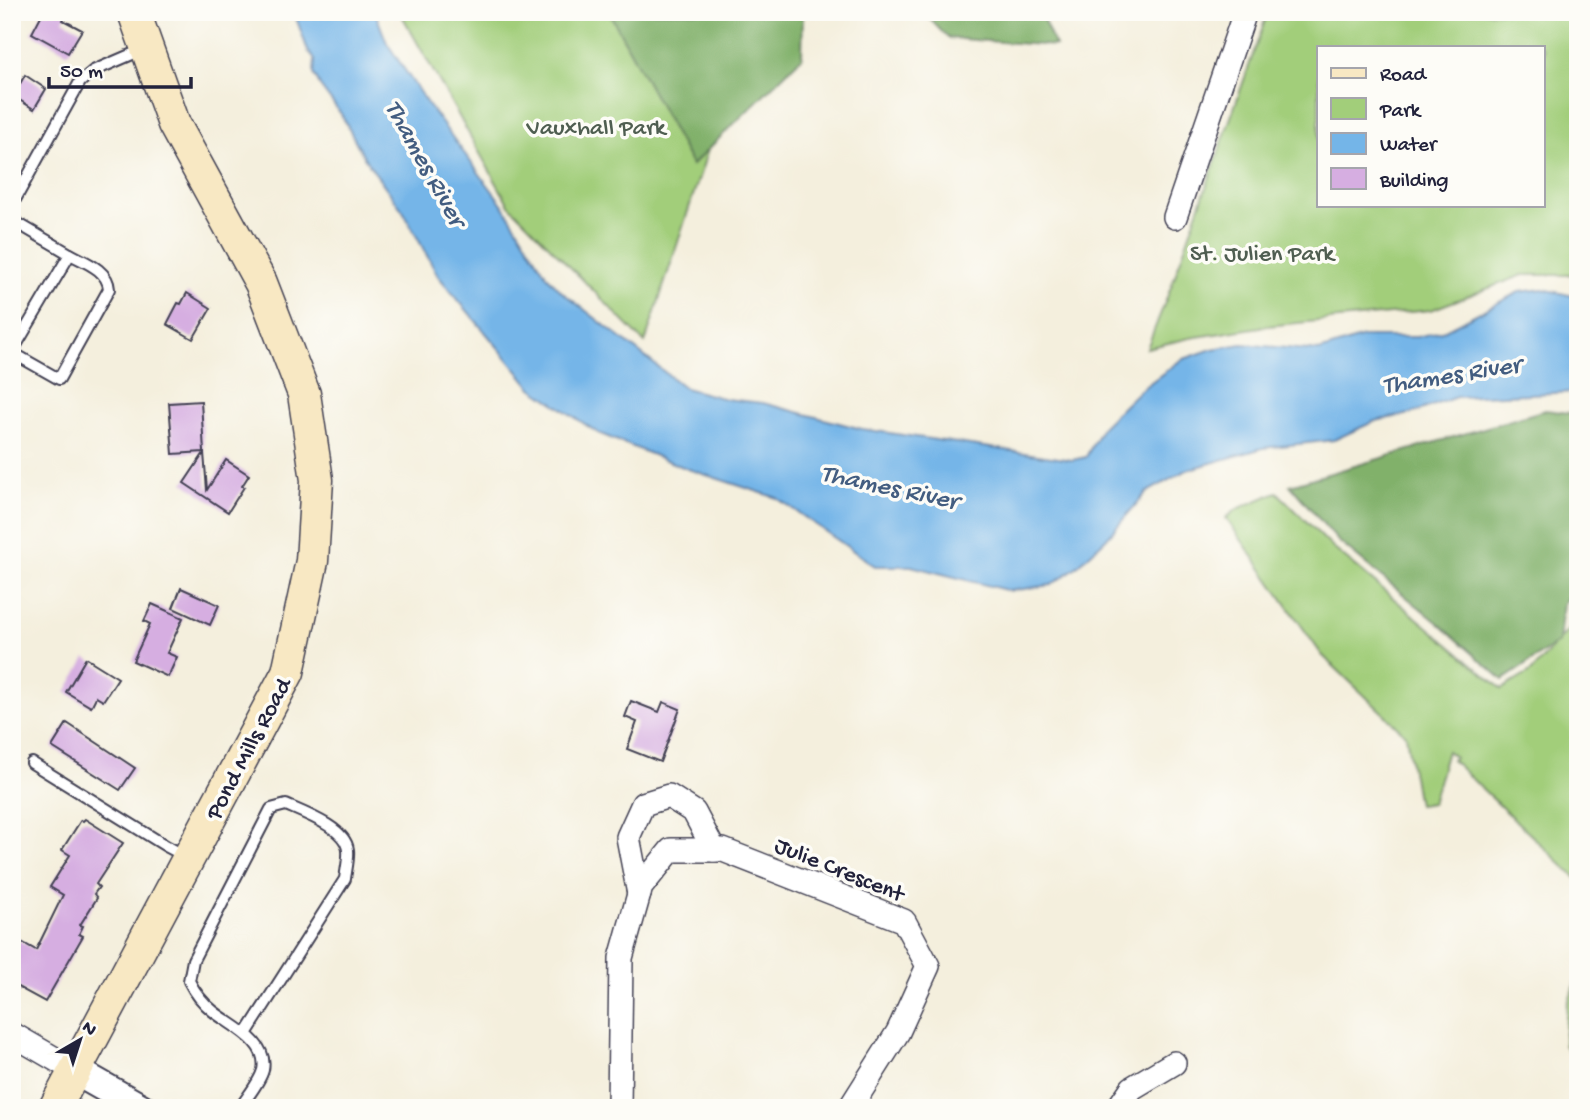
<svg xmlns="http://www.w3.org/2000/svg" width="1590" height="1120" viewBox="0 0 1590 1120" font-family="'Gochi Hand',sans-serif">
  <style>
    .green { fill: #a2ce7a; stroke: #62785a; stroke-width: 2; fill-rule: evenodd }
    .forest { fill: #81b16a; stroke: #526a52; stroke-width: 2 }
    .water { fill: #74b5e8; stroke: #4b6c92; stroke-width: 2 }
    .building { fill: #d6aee1 }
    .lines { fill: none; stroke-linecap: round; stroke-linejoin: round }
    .service-casing { stroke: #424153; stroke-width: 14 }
    .minor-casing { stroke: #424153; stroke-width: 26 }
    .tertiary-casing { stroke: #424153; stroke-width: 32 }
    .secondary-casing { stroke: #424153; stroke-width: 35 }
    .service { stroke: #fff; stroke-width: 10 }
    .minor { stroke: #fff; stroke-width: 23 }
    .tertiary { stroke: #fff; stroke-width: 28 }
    .secondary { stroke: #f8e8c3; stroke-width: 32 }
    .labels { text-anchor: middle; stroke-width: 7; stroke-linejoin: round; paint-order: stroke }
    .park-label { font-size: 24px; fill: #4f5e51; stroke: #fdfcf7 }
    .street-label { font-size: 24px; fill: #22223b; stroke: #fdfcf7 }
    .water-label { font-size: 26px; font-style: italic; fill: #435d80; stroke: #fdfcf7 }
  </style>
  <rect width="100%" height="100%" fill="#fdfcf7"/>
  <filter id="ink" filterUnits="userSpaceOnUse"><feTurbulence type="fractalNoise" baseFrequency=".0143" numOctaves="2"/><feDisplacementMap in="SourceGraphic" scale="14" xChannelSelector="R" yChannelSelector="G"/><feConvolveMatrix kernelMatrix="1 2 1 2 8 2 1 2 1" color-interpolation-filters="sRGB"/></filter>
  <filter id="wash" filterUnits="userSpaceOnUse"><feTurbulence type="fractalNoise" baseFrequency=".00686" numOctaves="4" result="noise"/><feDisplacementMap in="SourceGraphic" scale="28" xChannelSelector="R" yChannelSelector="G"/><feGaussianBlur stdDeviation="1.57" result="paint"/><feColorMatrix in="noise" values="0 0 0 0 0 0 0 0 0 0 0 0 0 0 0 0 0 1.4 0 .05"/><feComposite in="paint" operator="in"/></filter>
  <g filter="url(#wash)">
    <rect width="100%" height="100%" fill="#f4efdd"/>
    <g class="green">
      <polygon points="400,12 753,12 645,343 509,205"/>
      <path d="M 1268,12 L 1578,12 L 1578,275 L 1523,275 L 1431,310 L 1267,326 L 1190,338 L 1147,348 L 1171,287 ZM 1543,47 L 1543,205 L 1319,205 L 1319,47 Z"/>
      <polygon points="1277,492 1332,547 1502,689 1532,671 1569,629 1573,608 1578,602 1578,880 1452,760 1455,757 1447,751 1432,803 1418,805 1406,735 1322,655 1226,518 1237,509"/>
      <polygon points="1578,977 1578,1063 1575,1064 1564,1044 1567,1006"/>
    </g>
    <g class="forest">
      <polygon points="607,12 803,12 802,57 692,165 610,14"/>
      <polygon points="923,12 1040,12 1055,46 948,38"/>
      <polygon points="1545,410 1578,414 1578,585 1563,603 1559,642 1503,680 1437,622 1338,541 1290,485"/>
    </g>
    <polygon class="water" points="294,12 375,12 387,43 426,102 503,205 547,276 562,292 685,388 726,399 763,403 862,429 1072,460 1086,457 1102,427 1139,391 1181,360 1212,349 1242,344 1319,351 1363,337 1417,337 1445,330 1519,292 1543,289 1578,297 1578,392 1456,397 1410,414 1375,421 1334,440 1263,448 1187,470 1147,492 1106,539 1075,568 1051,585 1010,591 911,566 875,566 777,498 688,469 598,433 532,388 438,276 403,211 365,159 341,114 320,86 314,74 315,60 308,51"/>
    <g id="blocks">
      <g class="building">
        <polygon points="43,12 67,12 63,20 82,30 68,53 32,33"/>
        <polygon points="25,75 46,89 34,109 13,96"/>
        <polygon points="187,293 211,308 193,339 167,324 178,303 181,304"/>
        <polygon points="201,401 204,452 173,454 169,403"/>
        <polygon points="204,453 207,490 226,460 249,475 242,486 244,487 228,512 184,483"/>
        <polygon points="181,588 219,605 210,625 173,608"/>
        <polygon points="152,604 183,618 167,653 177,657 168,677 133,661 150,624 144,621"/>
        <polygon points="86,658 118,678 103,701 96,697 91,707 66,692"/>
        <polygon points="631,701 659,712 663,702 680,709 660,762 627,749 637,722 625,717"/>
        <polygon points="67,723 135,768 120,790 52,747"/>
        <polygon points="85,819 123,843 96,884 99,887 94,894 97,898 80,925 83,926 79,934 83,936 45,1002 12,984 12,950 18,940 36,950 63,895 50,887 70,855 62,850 81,820 83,821"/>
      </g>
    </g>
  </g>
  <g filter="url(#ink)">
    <use href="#blocks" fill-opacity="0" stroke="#424153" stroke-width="2"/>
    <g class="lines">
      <g class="service-casing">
        <g id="service">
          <polyline points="12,205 80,82 93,71 144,49"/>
          <polyline points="12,220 70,254 12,352"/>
          <path d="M 13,353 L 59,379 L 109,289 C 108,270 85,262 70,254"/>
          <polyline points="32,763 166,846 187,857"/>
          <path d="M 240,1108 C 247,1097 260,1082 263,1070 C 269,1041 231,1026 213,1011 C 203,1003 195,993 189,981 L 193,960 L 271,809 L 286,805 C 304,813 346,828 348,850 C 349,859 346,870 345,879 L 246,1034"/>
        </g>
      </g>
      <g class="minor-casing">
        <g id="minor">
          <polyline points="1175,217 1245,12"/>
          <polyline points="639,894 628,837 643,804 669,796 694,812 714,850"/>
          <polyline points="12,1034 74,1070"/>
          <polyline points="619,1108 621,958 641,887 671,850 723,850 904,921 928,966 898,1032 850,1108"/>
          <polyline points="1118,1108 1132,1088 1174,1063"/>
        </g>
      </g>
      <g class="tertiary-casing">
        <polyline id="tertiary" points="74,1070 141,1108"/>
      </g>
      <g class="secondary-casing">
        <polyline id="secondary" points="55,1108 288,672 312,561 317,480 304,394 261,283 174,124 134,12"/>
      </g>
      <use href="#service" class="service"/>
      <use href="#minor" class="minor"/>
      <use href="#tertiary" class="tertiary"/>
      <use href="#secondary" class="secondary"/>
    </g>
  </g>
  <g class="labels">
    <g class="park-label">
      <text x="596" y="134">Vauxhall Park</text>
      <text x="1262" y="260">St. Julien Park</text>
    </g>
    <g class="street-label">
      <text transform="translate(247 748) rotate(-62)" y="8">Pond Mills Road</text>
      <text transform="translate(840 868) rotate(22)" y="8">Julie Crescent</text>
    </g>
    <g class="water-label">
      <text transform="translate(427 162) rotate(61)" y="9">Thames River</text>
      <text transform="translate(1451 373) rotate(-9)" y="9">Thames River</text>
      <text transform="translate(890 485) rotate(12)" y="9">Thames River</text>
    </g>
  </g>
  <rect width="1590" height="1120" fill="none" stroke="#fdfcf7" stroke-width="42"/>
  <rect x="1317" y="46" width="228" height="161" fill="#fdfcf7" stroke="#a5a5ac" stroke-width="2"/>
  <rect x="1331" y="68" width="35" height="10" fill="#f8e8c3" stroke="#a5a5ac" stroke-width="2"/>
  <text x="1380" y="80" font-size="21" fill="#22223b">Road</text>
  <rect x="1331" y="98" width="35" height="21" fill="#a2ce7a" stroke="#a5a5ac" stroke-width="2"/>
  <text x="1380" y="116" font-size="21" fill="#22223b">Park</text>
  <rect x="1331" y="133" width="35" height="21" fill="#74b5e8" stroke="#a5a5ac" stroke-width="2"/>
  <text x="1380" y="150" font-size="21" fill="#22223b">Water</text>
  <rect x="1331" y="168" width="35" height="21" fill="#d6aee1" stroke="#a5a5ac" stroke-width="2"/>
  <text x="1380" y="186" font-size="21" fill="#22223b">Building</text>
  <g transform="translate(80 1040) rotate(39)" stroke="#fdfcf7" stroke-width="5" paint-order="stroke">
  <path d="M0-5L12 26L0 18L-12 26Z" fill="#22223b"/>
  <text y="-10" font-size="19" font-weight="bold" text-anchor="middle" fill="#22223b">N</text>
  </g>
  <path d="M49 77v10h142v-10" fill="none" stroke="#22223b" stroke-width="3.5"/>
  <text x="60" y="77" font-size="21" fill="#22223b" stroke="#fdfcf7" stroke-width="5" paint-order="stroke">50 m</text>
</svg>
